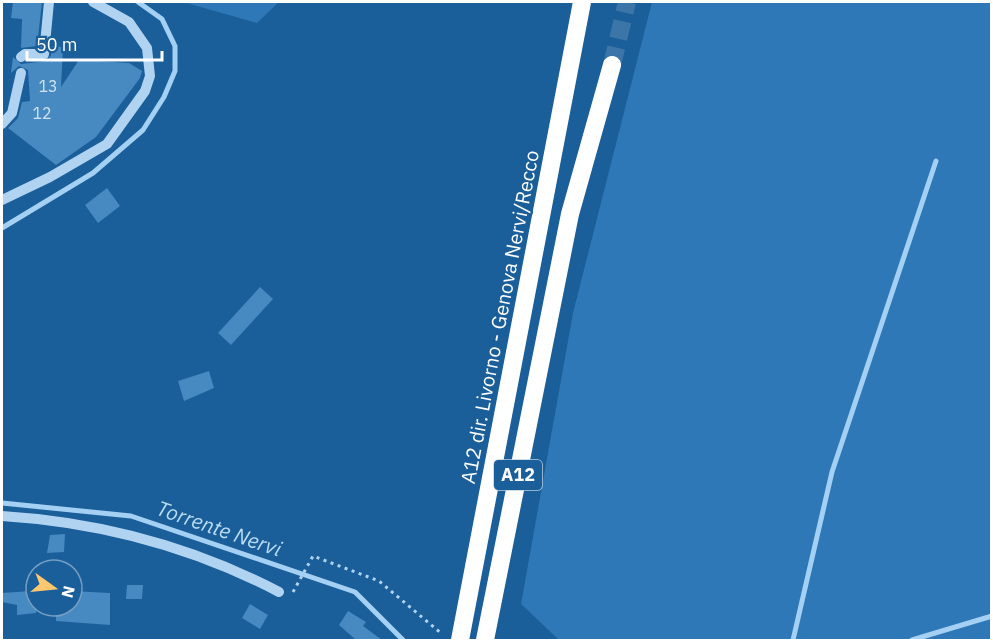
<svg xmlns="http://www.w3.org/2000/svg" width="993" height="642" viewBox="0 0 993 642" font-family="'IBM Plex Sans',sans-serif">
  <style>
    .green { fill: #2e78b7 }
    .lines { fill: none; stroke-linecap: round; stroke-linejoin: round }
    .stream { stroke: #a3d0f3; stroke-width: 5 }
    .building { fill: #4789c1 }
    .highway-tunnel { stroke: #3c76a9; stroke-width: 18; stroke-dasharray: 18 9; stroke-linecap: butt }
    .path { stroke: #b0d3f1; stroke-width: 3; stroke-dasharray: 3 4.5; stroke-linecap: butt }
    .minor { stroke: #b0d3f1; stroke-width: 10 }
    .highway { stroke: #fff; stroke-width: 18 }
    .labels { text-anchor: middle; stroke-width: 5; stroke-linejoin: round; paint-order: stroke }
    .number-label { font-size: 16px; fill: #d1e2f0 }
    .shield { fill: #1a5e9a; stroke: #bacfe1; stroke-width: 1.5 }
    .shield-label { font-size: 18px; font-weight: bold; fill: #fff }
    .street-label { font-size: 20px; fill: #fff; stroke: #1a5e9a }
    .water-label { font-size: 21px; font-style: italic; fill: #bcddf7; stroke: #1a5e9a }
  </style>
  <rect width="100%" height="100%" fill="#1a5e9a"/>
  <g class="green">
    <polygon points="183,2 279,2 257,23"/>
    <polygon points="652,2 991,2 991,640 559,640 521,604 573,313"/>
  </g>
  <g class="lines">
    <g class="stream">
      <polyline points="2,228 93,173 143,130 164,97 175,71 175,46 162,19 138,2"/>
      <polyline points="2,503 131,516 355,592 403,640"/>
      <polyline points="793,640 832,472 936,161"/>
      <polyline points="912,640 992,616"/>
    </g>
  </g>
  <g class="building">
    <polygon points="13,2 42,2 37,46 21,48 22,19 11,18"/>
    <polygon points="52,46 63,47 61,87 79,60 129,63 142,71 140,78 96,137 56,165 8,128 18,118 22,102 30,101 28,70 19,66 11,73 13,57 21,64 47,61 51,55"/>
    <polygon points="107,188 120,206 98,223 85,205"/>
    <polygon points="260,287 273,299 231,345 218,333"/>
    <polygon points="209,371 214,388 184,401 178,381"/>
    <polygon points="65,534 64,552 47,553 50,535"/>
    <polygon points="127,585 143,585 142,599 126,599"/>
    <polygon points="31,591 32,597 36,598 36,613 17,615 17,605 2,602 2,593"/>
    <polygon points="72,591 110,593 110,625 56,621 56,606 72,606"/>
    <polygon points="250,604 268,615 260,629 242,618"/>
    <polygon points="348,611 366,622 363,626 382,640 356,640 339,625"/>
  </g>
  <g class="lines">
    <polyline class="highway-tunnel" points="612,65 627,2"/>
    <polyline class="path" points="293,592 313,556 379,581 442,634"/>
    <g class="minor">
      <polyline points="21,57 25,54 44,54 49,2"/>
      <polyline points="2,124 12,113 21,73"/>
      <polyline points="2,200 50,177 107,144 145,91 150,76 147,48 129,22 93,2"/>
      <path d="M 2,516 C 99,522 193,547 279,592"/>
    </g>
    <g class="highway">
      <polyline points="460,640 582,2"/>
      <polyline points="485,640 570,214 612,65"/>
    </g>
  </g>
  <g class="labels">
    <g class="number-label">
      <text x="48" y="92">13</text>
      <text x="42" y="119">12</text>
    </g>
    <rect class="shield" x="494" y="460" width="48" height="30" rx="4.5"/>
    <g class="shield-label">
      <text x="518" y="481">A12</text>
    </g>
    <g class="street-label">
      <text transform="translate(500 317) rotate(-79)" y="7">A12 dir. Livorno - Genova Nervi/Recco</text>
    </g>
    <g class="water-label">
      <text transform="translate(219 529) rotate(19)" y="7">Torrente Nervi</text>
    </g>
  </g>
  <rect width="993" height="642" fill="none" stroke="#ffffff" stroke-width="6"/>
  <g transform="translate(54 588) rotate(105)"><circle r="28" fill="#1a5e9a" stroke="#769ec2" stroke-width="1.5"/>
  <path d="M0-4.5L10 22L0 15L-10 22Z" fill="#ffc86f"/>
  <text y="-9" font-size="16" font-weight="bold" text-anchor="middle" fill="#ffffff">N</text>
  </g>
  <path d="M27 51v9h135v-9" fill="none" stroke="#ffffff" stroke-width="3"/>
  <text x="36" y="51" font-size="18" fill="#ffffff" stroke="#1a5e9a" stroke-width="4.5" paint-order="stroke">50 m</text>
</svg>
